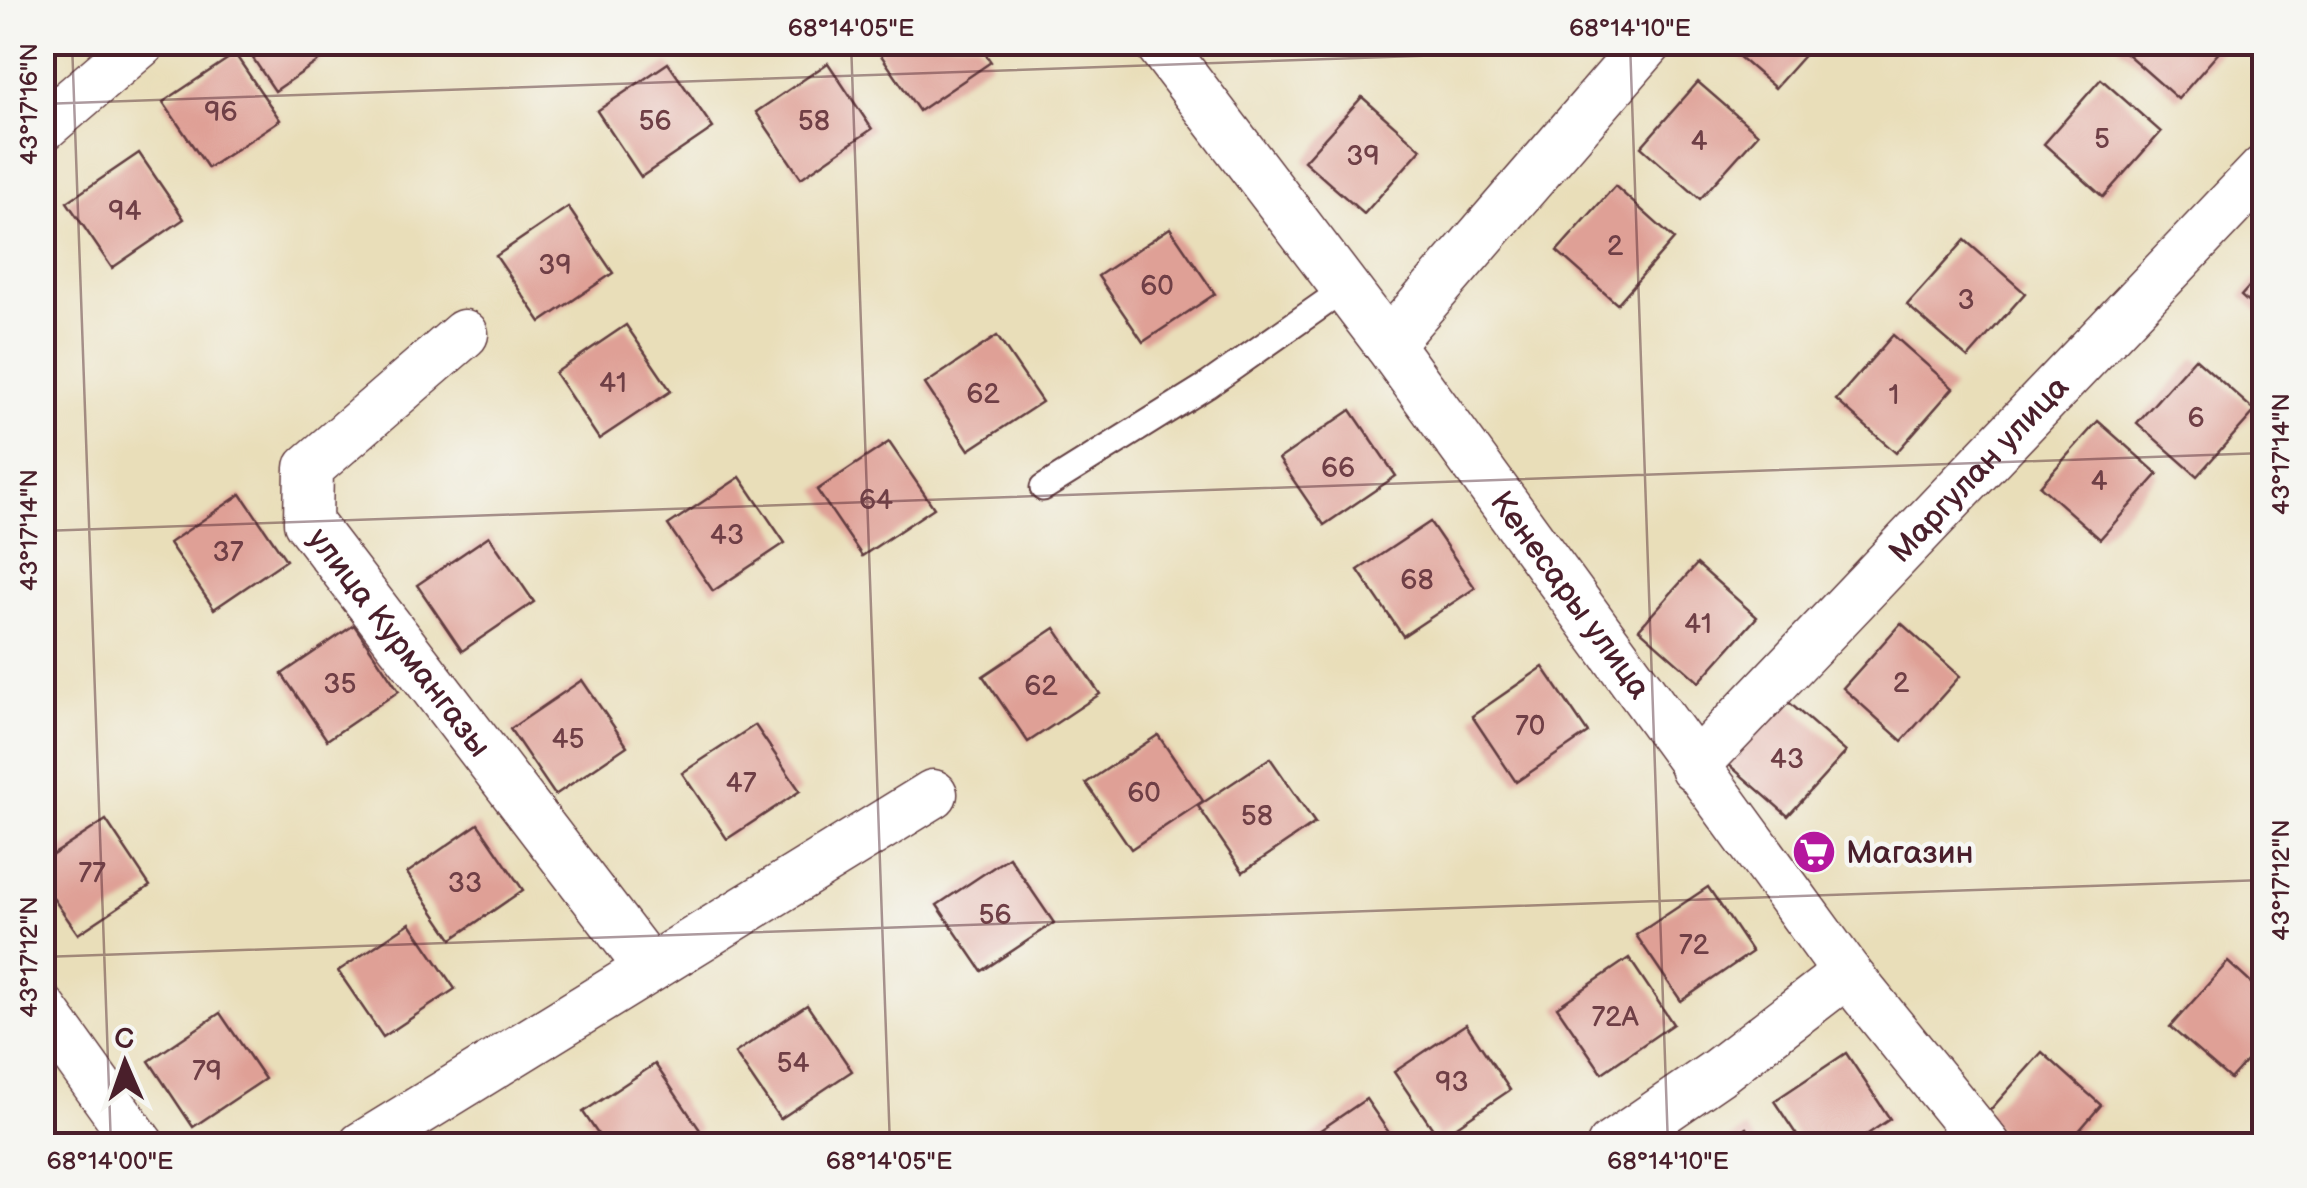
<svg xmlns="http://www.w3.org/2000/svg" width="2307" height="1188" viewBox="0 0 2307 1188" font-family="'Balsamiq Sans',sans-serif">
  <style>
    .building { fill: #dfa096 }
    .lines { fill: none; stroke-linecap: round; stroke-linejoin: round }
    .service-casing { stroke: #623c40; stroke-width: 29 }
    .minor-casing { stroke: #623c40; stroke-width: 51 }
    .service { stroke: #fff; stroke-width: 25 }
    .minor { stroke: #fff; stroke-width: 48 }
    .ticks { fill: none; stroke: #4a1f2b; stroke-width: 2.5; stroke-opacity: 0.45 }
    .labels { text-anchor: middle; stroke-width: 9; stroke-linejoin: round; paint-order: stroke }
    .number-label { font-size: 28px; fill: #6f3f46 }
    .street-label { font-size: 32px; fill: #4a1f2b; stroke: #f6f6f2 }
    .poi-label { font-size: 32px; fill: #4a1f2b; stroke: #f6f6f2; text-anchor: start }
    .neatline { fill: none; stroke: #4a1f2b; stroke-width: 4 }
    .ticks-label { font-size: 25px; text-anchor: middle; fill: #4a1f2b }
  </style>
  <rect width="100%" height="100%" fill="#f6f6f2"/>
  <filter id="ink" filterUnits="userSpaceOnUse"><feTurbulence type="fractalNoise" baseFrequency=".01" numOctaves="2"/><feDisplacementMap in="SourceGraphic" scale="20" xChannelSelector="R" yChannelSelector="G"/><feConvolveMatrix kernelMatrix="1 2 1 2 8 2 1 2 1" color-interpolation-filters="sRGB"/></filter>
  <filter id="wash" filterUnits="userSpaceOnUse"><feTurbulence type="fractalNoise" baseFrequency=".0048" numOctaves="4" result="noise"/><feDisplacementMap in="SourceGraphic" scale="40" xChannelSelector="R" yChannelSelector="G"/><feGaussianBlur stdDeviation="2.25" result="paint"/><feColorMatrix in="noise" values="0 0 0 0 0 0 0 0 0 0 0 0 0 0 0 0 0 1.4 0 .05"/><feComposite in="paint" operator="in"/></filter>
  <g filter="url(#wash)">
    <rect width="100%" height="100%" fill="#e9deb9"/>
    <g id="blocks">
      <g class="building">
        <polygon points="242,42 346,42 275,91"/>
        <polygon points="877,42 977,42 991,62 919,111 874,45"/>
        <polygon points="1722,42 1816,42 1775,88"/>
        <polygon points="2121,42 2228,42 2178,99 2118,46"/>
        <polygon points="235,54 280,120 208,168 163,102"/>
        <polygon points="668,63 713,128 641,177 597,111"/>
        <polygon points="828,63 872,129 801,178 756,112"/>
        <polygon points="2101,79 2161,132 2103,197 2044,144"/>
        <polygon points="1698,82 1758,134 1700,199 1641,147"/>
        <polygon points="1362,97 1421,149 1364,214 1304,161"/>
        <polygon points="139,153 184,219 112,268 67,202"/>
        <polygon points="1615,186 1674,239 1617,304 1557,251"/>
        <polygon points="568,207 613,273 541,322 496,256"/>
        <polygon points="1170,228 1215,294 1143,342 1098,276"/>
        <polygon points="1965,240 2025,293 1968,358 1907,305"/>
        <polygon points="2264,270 2264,317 2241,296"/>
        <polygon points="626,325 671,391 599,439 555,373"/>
        <polygon points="1893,335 1953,388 1896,453 1836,400"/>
        <polygon points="997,336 1042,402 969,450 925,384"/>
        <polygon points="2195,358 2255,411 2197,476 2137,423"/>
        <polygon points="1351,410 1396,476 1324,525 1279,459"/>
        <polygon points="2098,421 2158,474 2100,539 2040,486"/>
        <polygon points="889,442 934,508 862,556 817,490"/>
        <polygon points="740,477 785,543 713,591 668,525"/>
        <polygon points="241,494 286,560 214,609 169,543"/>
        <polygon points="1430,522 1475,588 1403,636 1358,570"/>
        <polygon points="489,536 534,602 462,651 417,585"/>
        <polygon points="1697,564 1757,617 1699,682 1639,629"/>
        <polygon points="1901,623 1960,676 1902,741 1843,688"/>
        <polygon points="354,625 399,691 327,740 282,674"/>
        <polygon points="1055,628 1100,694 1028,742 983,676"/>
        <polygon points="1543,667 1588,733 1516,782 1472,716"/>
        <polygon points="582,680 627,746 555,795 510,729"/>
        <polygon points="1785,699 1846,752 1788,816 1728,764"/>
        <polygon points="755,725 800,791 727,839 682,773"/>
        <polygon points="1158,735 1203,801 1131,849 1086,783"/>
        <polygon points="1270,758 1315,823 1243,872 1198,806"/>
        <polygon points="106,820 150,886 78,934 42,882 42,862"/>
        <polygon points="478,824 523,890 452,939 407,873"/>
        <polygon points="1009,857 1054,923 982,971 937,905"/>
        <polygon points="1708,887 1752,952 1681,1001 1636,935"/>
        <polygon points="410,923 455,989 383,1037 338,971"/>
        <polygon points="1629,958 1673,1024 1602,1073 1557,1007"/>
        <polygon points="2228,962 2264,995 2264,1041 2230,1079 2170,1027"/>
        <polygon points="807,1005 852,1071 780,1119 735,1053"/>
        <polygon points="220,1013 265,1079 193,1127 149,1061"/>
        <polygon points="1466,1024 1510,1090 1439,1138 1394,1072"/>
        <polygon points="2042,1052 2101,1105 2066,1146 2016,1146 1984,1117"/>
        <polygon points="1846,1053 1890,1119 1850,1146 1804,1146 1774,1101"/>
        <polygon points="655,1064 700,1130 677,1146 606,1146 583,1112"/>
        <polygon points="1366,1099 1398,1146 1297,1146"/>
        <polygon points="1746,1128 1758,1146 1720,1146"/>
      </g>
    </g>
  </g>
  <g filter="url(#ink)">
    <use href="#blocks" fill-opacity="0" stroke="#623c40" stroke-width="2.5"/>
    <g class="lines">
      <g class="service-casing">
        <polyline id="service" points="1043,488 1208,385 1346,288"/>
      </g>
      <g class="minor-casing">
        <g id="minor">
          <path id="s1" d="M 1158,42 L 1388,344 L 1847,973 L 1987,1146"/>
          <polyline points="42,128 142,42"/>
          <path id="s2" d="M 464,334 L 309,468 L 308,522 L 649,968"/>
          <polyline points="1388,344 1649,42"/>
          <path id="s3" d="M 1694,767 L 2264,169"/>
          <polyline points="42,1008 141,1146"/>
          <polyline points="362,1146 933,794"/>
          <polyline points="1611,1146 1717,1073 1847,973"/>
        </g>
      </g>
      <use href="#service" class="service"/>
      <use href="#minor" class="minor"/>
    </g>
  </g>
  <path class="ticks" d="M 72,42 L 111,1146M 851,42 L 890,1146M 1630,42 L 1668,1146M 42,104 L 1817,42M 42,531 L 2264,453M 42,957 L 2264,880"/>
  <defs>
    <g id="supermarket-disc" transform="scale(2.25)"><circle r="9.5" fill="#b5179e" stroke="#f6f6f2"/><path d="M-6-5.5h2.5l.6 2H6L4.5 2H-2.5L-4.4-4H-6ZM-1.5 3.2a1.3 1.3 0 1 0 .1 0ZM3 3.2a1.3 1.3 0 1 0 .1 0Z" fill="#fff"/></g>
  </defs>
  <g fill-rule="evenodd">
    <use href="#supermarket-disc" x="1814" y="852"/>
  </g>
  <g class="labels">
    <g class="number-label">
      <text x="221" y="121">96</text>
      <text x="655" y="130">56</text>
      <text x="814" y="130">58</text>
      <text x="2102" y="148">5</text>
      <text x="1699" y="150">4</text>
      <text x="1363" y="165">39</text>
      <text x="125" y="220">94</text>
      <text x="1615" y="255">2</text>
      <text x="555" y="274">39</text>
      <text x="1157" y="295">60</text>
      <text x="1966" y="309">3</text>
      <text x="613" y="392">41</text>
      <text x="983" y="403">62</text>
      <text x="1894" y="404">1</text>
      <text x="2196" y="427">6</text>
      <text x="1338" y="477">66</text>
      <text x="2099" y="490">4</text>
      <text x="876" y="509">64</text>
      <text x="727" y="544">43</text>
      <text x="228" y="561">37</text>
      <text x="1417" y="589">68</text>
      <text x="1698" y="633">41</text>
      <text x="1901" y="692">2</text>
      <text x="340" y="693">35</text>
      <text x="1041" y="695">62</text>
      <text x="1530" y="735">70</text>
      <text x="568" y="748">45</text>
      <text x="1787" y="768">43</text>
      <text x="741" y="792">47</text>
      <text x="1144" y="802">60</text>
      <text x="1257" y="825">58</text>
      <text x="92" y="882">77</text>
      <text x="465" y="892">33</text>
      <text x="995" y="924">56</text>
      <text x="1694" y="954">72</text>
      <text x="1615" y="1026">72А</text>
      <text x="793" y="1072">54</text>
      <text x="207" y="1080">79</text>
      <text x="1452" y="1091">93</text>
    </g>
    <g class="street-label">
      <text dy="11" stroke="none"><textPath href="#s3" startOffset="412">Маргулан улица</textPath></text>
      <text dy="11" stroke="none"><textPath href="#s1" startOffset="690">Кенесары улица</textPath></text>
      <text dy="11" stroke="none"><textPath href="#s2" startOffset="410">улица Курмангазы</textPath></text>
    </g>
    <g class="poi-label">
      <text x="1846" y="863">Магазин</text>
    </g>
  </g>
  <rect width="2307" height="1188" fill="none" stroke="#f6f6f2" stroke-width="110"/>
  <g transform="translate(125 1063) rotate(358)" stroke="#f6f6f2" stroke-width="8" paint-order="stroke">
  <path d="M0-8L18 38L0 25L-18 38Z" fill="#4a1f2b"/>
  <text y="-15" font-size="28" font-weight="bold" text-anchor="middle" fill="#4a1f2b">С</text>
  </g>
  <rect x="55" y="55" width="2197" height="1078" class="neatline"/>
  <g class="ticks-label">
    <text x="851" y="36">68°14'05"E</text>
    <text x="1630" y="36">68°14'10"E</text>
    <text transform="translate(28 104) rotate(-90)" y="9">43°17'16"N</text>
    <text transform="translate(2280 454) rotate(-90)" y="9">43°17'14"N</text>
    <text transform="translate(28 530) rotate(-90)" y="9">43°17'14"N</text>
    <text transform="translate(2280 880) rotate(-90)" y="9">43°17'12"N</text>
    <text transform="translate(28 957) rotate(-90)" y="9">43°17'12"N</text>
    <text x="110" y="1169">68°14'00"E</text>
    <text x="889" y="1169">68°14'05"E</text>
    <text x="1668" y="1169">68°14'10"E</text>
  </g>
</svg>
